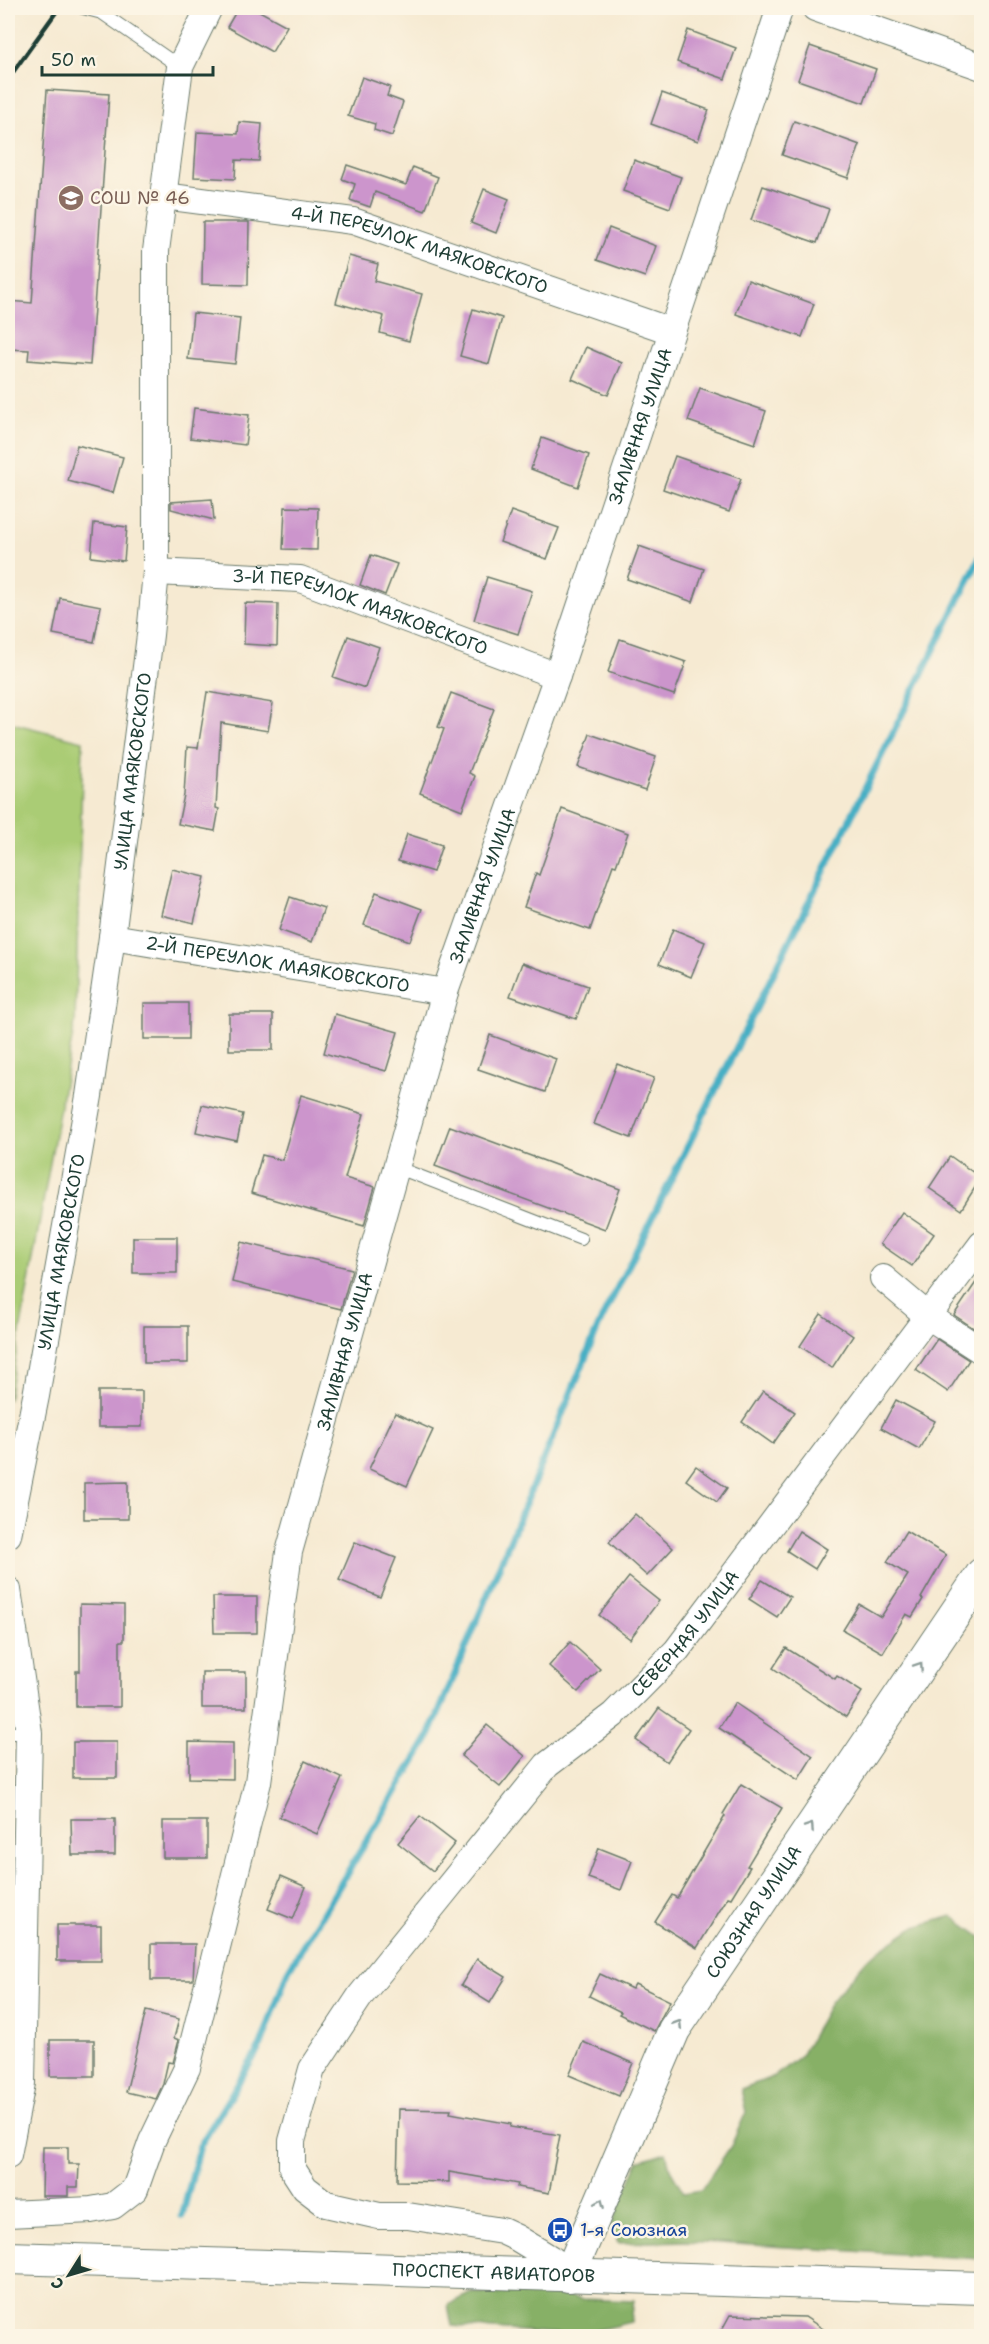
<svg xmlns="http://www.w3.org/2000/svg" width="989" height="2344" viewBox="0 0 989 2344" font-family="'Shantell Sans',sans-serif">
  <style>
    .green { fill: #aacc74; stroke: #648454; stroke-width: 1.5 }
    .forest { fill: #87b066; stroke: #53764d; stroke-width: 1.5 }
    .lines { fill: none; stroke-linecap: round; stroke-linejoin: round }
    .stream { stroke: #46afc4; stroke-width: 7 }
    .building { fill: #cc95cc }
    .service-casing { stroke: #6a7a6b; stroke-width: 14 }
    .minor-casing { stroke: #6a7a6b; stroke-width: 28 }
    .tertiary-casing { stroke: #6a7a6b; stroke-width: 34 }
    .service { stroke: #fff; stroke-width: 12 }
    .minor { stroke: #fff; stroke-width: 26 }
    .tertiary { stroke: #fff; stroke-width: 32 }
    .rail { stroke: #1f3d34; stroke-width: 4.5 }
    .oneway { stroke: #8f9e9a }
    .labels { text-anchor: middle; stroke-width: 5; stroke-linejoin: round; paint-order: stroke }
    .education-label { font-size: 18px; fill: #785e54; stroke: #fcf5e5; text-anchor: start }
    .street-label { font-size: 18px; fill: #1f3d34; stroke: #fcf5e5 }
    .transit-label { font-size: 18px; fill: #164399; stroke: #fcf5e5; text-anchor: start }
  </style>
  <rect width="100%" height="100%" fill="#fcf5e5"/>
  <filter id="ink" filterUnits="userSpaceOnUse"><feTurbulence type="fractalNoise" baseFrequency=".0167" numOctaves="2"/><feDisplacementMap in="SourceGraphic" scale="12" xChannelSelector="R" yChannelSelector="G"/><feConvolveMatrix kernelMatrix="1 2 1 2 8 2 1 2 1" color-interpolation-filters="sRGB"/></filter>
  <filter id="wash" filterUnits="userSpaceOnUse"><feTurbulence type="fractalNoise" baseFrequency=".008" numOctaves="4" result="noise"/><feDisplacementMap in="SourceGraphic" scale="24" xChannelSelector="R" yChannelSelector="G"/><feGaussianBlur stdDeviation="1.35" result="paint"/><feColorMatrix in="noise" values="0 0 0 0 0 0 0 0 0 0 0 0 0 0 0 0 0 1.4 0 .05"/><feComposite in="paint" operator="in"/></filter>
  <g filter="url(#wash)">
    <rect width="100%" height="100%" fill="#f6ead2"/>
    <polygon class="green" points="8,722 83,741 75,1022 8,1400"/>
    <g class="forest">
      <polygon points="952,1916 981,1937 982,2035 979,2057 982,2061 981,2259 686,2241 618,2243 611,2226 638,2161 666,2152 670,2169 684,2193 701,2190 731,2146 746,2112 741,2089 775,2076 802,2054 831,2001 867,1959 912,1928"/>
      <polygon points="541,2292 584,2299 634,2301 631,2322 577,2335 452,2326 448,2305 472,2293"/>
    </g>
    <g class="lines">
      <polyline class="stream" points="182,2216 200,2146 261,2045 288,1971 428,1739 599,1325 982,553"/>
    </g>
    <g id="blocks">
      <g class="building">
        <polygon points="238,8 254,8 287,26 272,52 227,27"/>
        <polygon points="688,30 736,48 725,79 677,62"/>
        <polygon points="810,46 876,69 864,103 798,80"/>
        <polygon points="362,77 390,87 387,96 403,102 392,136 374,130 375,124 348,116"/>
        <polygon points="47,90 109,94 90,365 28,360 29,350 8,349 8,301 32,303"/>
        <polygon points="662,93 709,110 698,141 651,124"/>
        <polygon points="794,121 860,145 848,178 782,155"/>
        <polygon points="239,122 262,124 259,161 236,160 235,179 194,177 197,132 238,134"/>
        <polygon points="634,160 681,177 670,208 623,191"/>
        <polygon points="347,165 406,185 413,167 438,177 425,211 375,192 370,207 350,200 355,184 342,179"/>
        <polygon points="763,186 829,209 817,243 751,220"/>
        <polygon points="484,189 509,199 496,233 471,223"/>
        <polygon points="203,222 249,222 248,285 202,284"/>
        <polygon points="609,228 656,246 645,277 597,260"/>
        <polygon points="349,256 378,264 374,281 422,294 409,341 380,333 384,316 336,303"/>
        <polygon points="748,280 814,304 802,337 736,314"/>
        <polygon points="473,309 502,318 489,364 460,356"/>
        <polygon points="193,313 240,318 235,364 188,359"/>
        <polygon points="586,347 622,363 608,395 572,379"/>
        <polygon points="700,388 766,411 755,444 688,421"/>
        <polygon points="194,408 249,415 245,445 190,438"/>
        <polygon points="542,438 589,455 578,487 531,469"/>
        <polygon points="77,445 123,457 113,493 68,481"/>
        <polygon points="675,456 741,479 729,512 663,489"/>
        <polygon points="212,499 214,520 171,509 171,502"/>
        <polygon points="285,507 318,508 317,550 283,549"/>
        <polygon points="511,511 559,528 547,559 500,542"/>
        <polygon points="94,523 127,527 124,561 91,557"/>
        <polygon points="639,546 704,569 693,602 627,579"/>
        <polygon points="371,555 397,564 385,595 360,585"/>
        <polygon points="487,577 532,591 518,634 474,620"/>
        <polygon points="60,598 101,606 94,642 53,634"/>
        <polygon points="245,603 278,604 277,646 244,644"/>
        <polygon points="348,636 379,647 365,688 333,677"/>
        <polygon points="620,639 686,662 674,695 608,672"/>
        <polygon points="207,692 273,703 268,731 221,723 216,808 219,809 215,831 178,824 184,795 187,747 198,748"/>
        <polygon points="451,693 494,709 469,773 475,776 462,810 420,793 444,729 438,727"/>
        <polygon points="590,734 656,757 645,790 578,767"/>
        <polygon points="562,809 628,833 616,866 613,865 590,930 524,907 536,873 539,875"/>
        <polygon points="407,834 442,845 433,872 398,861"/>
        <polygon points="172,869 205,877 194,923 161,915"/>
        <polygon points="376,892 422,909 410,941 364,925"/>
        <polygon points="290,897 324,908 312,942 279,930"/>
        <polygon points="673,929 705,942 691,977 659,964"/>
        <polygon points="522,963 588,986 576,1019 510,996"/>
        <rect x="144" y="1003" width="44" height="36"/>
        <rect x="229" y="1014" width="44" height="36"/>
        <polygon points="335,1014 398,1032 386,1071 324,1053"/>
        <polygon points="490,1035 556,1059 545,1092 478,1069"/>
        <polygon points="617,1064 654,1078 631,1138 594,1124"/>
        <polygon points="301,1095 364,1114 345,1178 375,1187 364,1226 251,1193 262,1155 282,1160"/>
        <polygon points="202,1105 243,1114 237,1141 196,1132"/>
        <polygon points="450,1126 620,1189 605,1229 435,1166"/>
        <polygon points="950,1156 981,1178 961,1210 929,1188"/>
        <polygon points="902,1212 934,1234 912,1266 880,1244"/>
        <rect x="133" y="1237" width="44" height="36"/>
        <polygon points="241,1242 352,1269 341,1309 232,1282"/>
        <polygon points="981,1275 981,1333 954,1315"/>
        <polygon points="821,1314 853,1336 832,1368 800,1346"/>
        <rect x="144" y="1326" width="44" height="37"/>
        <polygon points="937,1339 969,1360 948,1392 916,1370"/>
        <rect x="98" y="1391" width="44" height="36"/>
        <polygon points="763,1391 795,1412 773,1444 742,1422"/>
        <polygon points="896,1400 935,1421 919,1449 881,1428"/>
        <polygon points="395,1413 433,1430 407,1486 369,1469"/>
        <polygon points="696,1466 727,1488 717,1502 686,1480"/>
        <polygon points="128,1482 128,1519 84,1519 84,1483"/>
        <polygon points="635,1514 673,1548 647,1576 609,1542"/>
        <polygon points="799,1531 827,1549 815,1569 787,1551"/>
        <polygon points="906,1531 946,1555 921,1598 923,1599 912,1617 906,1614 883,1653 843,1630 859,1604 881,1617 908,1575 887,1562"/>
        <polygon points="355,1542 396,1558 380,1597 339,1580"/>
        <polygon points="629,1577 659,1601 630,1639 599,1615"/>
        <polygon points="762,1580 790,1597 777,1617 749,1599"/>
        <polygon points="213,1597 257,1597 257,1633 214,1633"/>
        <polygon points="80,1604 124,1605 124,1641 120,1641 120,1707 76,1707 76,1671 80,1671"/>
        <polygon points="570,1642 600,1669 578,1692 549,1666"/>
        <polygon points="786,1648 835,1679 837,1676 862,1692 846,1717 773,1668"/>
        <rect x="202" y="1672" width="44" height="36"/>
        <polygon points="735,1703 813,1756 798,1780 719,1728"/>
        <polygon points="659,1708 689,1729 667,1762 636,1740"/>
        <polygon points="487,1725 525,1756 500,1787 461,1756"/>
        <rect x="73" y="1742" width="44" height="36"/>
        <polygon points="189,1742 233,1743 233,1779 189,1778"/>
        <polygon points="305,1761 342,1778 317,1834 279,1817"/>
        <polygon points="741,1784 782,1808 747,1866 750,1867 731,1898 728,1897 697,1948 655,1922 672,1895 677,1898 725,1816 723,1814"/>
        <polygon points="420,1816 455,1843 433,1871 398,1843"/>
        <polygon points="71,1819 115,1819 115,1855 72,1855"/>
        <rect x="163" y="1821" width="44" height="37"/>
        <polygon points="599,1848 632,1861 621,1890 588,1878"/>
        <polygon points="281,1876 306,1887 293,1919 268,1909"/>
        <rect x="57" y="1925" width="44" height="36"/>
        <polygon points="151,1944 195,1944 193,1980 151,1980"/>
        <polygon points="477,1959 506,1977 490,2003 461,1985"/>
        <polygon points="600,1974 632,1989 635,1984 670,2001 654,2031 619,2014 621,2012 589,1996"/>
        <polygon points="146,2011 179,2019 174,2038 179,2040 173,2063 168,2062 163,2084 156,2099 126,2092"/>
        <rect x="50" y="2040" width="44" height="36"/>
        <polygon points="583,2042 633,2063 619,2096 569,2075"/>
        <polygon points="399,2109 451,2110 450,2113 511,2124 510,2127 560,2135 549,2193 517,2187 518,2184 449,2172 449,2182 397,2181"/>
        <polygon points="43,2147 68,2147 68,2164 79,2164 78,2187 68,2187 68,2196 42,2196"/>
        <polygon points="730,2315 805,2317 835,2337 718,2337"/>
      </g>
    </g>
  </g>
  <g filter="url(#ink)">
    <use href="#blocks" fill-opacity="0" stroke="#6a7a6b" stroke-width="1.5"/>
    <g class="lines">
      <g class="service-casing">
        <g id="service">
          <polyline points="83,8 102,13 180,67"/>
          <polyline points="396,1167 581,1239"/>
          <polyline points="8,1733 29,1733"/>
        </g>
      </g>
      <g class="minor-casing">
        <g id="minor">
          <polyline points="815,8 982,67"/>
          <path id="s1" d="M 164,196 L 353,221 L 671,331"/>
          <path id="s2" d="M 156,572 L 300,579 L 557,676"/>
          <path id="s3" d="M 112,937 L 445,992"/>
          <polyline points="883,1278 928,1316 982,1351"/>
          <path id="s4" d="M 8,1535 L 36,1396 L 89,1096 L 112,937 L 150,635 L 156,572 L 156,251 L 180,67 L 209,8"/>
          <polyline points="8,1590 29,1733 22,2083 8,2155"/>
          <path id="s5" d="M 8,2214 L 91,2210 L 113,2206 L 135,2189 L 152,2141 L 187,2068 L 258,1782 L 289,1552 L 445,992 L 557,676 L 780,8"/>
          <path id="s6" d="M 569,2276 L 553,2260 L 517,2238 L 502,2231 L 408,2216 L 379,2216 L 326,2204 L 305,2188 L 292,2168 L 292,2141 L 312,2069 L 361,1995 L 547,1765 L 613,1715 L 677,1650 L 982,1244"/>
        </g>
      </g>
      <g class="tertiary-casing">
        <g id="tertiary">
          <path id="s7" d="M 8,2258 L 982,2288"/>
          <path id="s8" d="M 569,2276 L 674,2030 L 982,1574"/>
        </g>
      </g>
      <use href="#service" class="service"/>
      <use href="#minor" class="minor"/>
      <use href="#tertiary" class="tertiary"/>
      <polyline class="rail" points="8,79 59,8"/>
    </g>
    <defs><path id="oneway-chevron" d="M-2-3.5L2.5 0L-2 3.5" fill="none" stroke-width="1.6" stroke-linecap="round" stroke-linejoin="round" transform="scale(1.5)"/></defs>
    <g class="oneway">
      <use href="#oneway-chevron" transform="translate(919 1666) rotate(-56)"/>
      <use href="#oneway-chevron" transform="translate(810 1827) rotate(-56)"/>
      <use href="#oneway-chevron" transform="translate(678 2024) rotate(-58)"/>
      <use href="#oneway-chevron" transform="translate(600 2203) rotate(-67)"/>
    </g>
  </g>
  <defs>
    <g id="school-disc" transform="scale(1.35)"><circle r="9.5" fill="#8d6e63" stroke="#fcf5e5"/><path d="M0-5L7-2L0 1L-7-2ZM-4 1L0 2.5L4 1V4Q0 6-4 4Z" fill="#fff"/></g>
    <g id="bus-disc" transform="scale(1.35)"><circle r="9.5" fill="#1a4fb4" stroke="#fcf5e5"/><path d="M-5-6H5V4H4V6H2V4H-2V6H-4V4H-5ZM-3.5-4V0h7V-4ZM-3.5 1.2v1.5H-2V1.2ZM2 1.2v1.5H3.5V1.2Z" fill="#fff"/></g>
  </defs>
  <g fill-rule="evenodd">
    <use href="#school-disc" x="71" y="198"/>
    <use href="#bus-disc" x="560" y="2230"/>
  </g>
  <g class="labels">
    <g class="education-label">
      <text x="90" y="204">СОШ № 46</text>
    </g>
    <g class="street-label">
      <text dy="6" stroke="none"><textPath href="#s1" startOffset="262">4-Й ПЕРЕУЛОК МАЯКОВСКОГО</textPath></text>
      <text dy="6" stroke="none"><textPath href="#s5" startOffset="1972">ЗАЛИВНАЯ УЛИЦА</textPath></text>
      <text dy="6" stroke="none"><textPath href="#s2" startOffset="210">3-Й ПЕРЕУЛОК МАЯКОВСКОГО</textPath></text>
      <text dy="6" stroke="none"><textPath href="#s4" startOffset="774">УЛИЦА МАЯКОВСКОГО</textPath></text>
      <text dy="6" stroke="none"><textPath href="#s5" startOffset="1486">ЗАЛИВНАЯ УЛИЦА</textPath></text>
      <text dy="6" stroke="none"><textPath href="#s3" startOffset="168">2-Й ПЕРЕУЛОК МАЯКОВСКОГО</textPath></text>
      <text dy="6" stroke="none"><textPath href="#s4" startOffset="288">УЛИЦА МАЯКОВСКОГО</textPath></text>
      <text dy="6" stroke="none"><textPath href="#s5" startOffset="1000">ЗАЛИВНАЯ УЛИЦА</textPath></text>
      <text dy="6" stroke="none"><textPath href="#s6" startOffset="988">СЕВЕРНАЯ УЛИЦА</textPath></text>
      <text dy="6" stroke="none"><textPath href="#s8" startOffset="410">СОЮЗНАЯ УЛИЦА</textPath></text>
      <text dy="6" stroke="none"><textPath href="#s7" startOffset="486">ПРОСПЕКТ АВИАТОРОВ</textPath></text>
    </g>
    <g class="transit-label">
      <text x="580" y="2236">1-я Союзная</text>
    </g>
  </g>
  <rect width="989" height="2344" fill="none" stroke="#fcf5e5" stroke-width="30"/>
  <g transform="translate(69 2275) rotate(233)" stroke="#fcf5e5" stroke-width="4.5" paint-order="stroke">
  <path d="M0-4.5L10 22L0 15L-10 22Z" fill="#1f3d34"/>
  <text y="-9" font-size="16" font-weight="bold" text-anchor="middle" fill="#1f3d34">С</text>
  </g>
  <path d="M42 66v9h171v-9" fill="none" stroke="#1f3d34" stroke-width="3"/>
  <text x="51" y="66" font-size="18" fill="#1f3d34" stroke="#fcf5e5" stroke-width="4.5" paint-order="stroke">50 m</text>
</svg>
